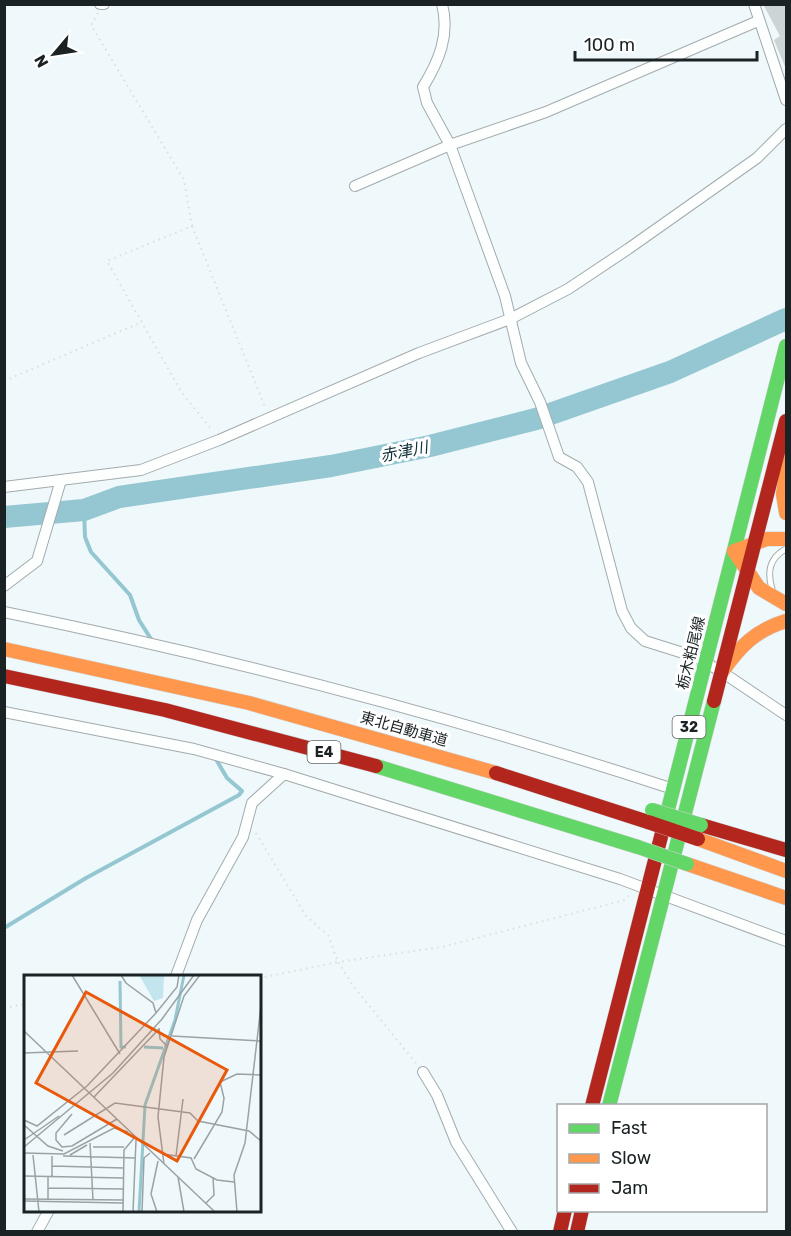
<svg xmlns="http://www.w3.org/2000/svg" width="791" height="1236" viewBox="0 0 791 1236" font-family="Rubik,'Noto Sans JP',sans-serif">
  <style>
    .lines { fill: none; stroke-linecap: round; stroke-linejoin: round }
    .stream { stroke: #94c7d1; stroke-width: 4 }
    .river { stroke: #94c7d1; stroke-width: 22 }
    .building { fill: #ccd4d6 }
    .lane-casing { stroke: #a3abad; stroke-width: 7 }
    .street-casing { stroke: #a3abad; stroke-width: 12 }
    .fast-casing { stroke: #d0d5d6; stroke-width: 15 }
    .slow-casing { stroke: #d0d5d6; stroke-width: 15 }
    .jam-casing { stroke: #d0d5d6; stroke-width: 15 }
    .path { stroke: #dbdede; stroke-width: 2; stroke-dasharray: 1.5 4.5; stroke-linecap: butt }
    .lane { stroke: #fdfefe; stroke-width: 5 }
    .street { stroke: #fdfefe; stroke-width: 10 }
    .fast { stroke: #63d668; stroke-width: 14 }
    .slow { stroke: #ff974d; stroke-width: 14 }
    .jam { stroke: #b3261e; stroke-width: 14 }
    .fast-bridge-casing { stroke: #d0d5d6; stroke-width: 15; stroke-linecap: butt }
    .jam-bridge-casing { stroke: #d0d5d6; stroke-width: 15; stroke-linecap: butt }
    .fast-bridge { stroke: #63d668; stroke-width: 14 }
    .jam-bridge { stroke: #b3261e; stroke-width: 14 }
    .labels { text-anchor: middle; stroke-width: 6; stroke-linejoin: round; paint-order: stroke }
    .shield { fill: #fff; stroke: #5f6466; stroke-width: 1.5 }
    .shield-label { font-size: 14px; font-weight: bold; fill: #1a2224 }
    .street-label { font-size: 15px; fill: #1a2224; stroke: #fff }
    .water-label { font-size: 16px; font-style: italic; fill: #0e3137; stroke: #fff }
    .inset-river { fill: none; stroke: #94c7d1; stroke-width: 3 }
    .inset-road { fill: none; stroke: #9aa2a4; stroke-width: 1.5 }
    .view { fill: #e8590c; fill-opacity: 0.15; stroke: #e8590c; stroke-width: 3 }
    .inset-edge { fill: none; stroke: #1a2224; stroke-width: 3 }
  </style>
  <rect width="100%" height="100%" fill="#eff8fa"/>
  <g class="lines">
    <g class="stream">
      <polyline points="84,510 85,537 91,552 130,595 139,620 151,639"/>
      <polyline points="4,928 86,878 239,795 242,791 227,778 217,761"/>
    </g>
    <polyline class="river" points="4,517 84,510 119,497 331,466 430,446 536,419 670,372 786,319"/>
  </g>
  <polygon class="building" points="763,4 786,4 786,69 774,40 780,36"/>
  <g class="lines">
    <g class="lane-casing">
      <path id="lane" d="M 772,589 C 767,572 769,558 786,549"/>
    </g>
    <g class="street-casing">
      <g id="street">
        <polyline points="100,4 104,4"/>
        <path d="M 442,4 C 450,35 439,61 423,87 L 427,103 L 450,145 L 469,197 L 505,296 L 521,363 L 540,402 L 559,457 L 577,467 L 588,482 L 622,611 L 631,628 L 645,641 L 696,657 L 722,672 L 786,715"/>
        <polyline points="754,4 786,100"/>
        <polyline points="355,186 450,145 546,112 758,21"/>
        <polyline points="4,487 141,470 219,440 419,353 510,319 568,289 628,249 757,158 786,129"/>
        <polyline points="4,586 37,561 61,480"/>
        <path d="M 4,612 C 230,658 454,717 673,789"/>
        <polyline points="4,712 194,749 284,774 620,879 786,941"/>
        <polyline points="176,976 197,920 243,837 252,803 284,774"/>
        <polyline points="423,1072 437,1095 456,1142 512,1232"/>
        <polyline points="37,1232 49,1210"/>
      </g>
    </g>
    <g class="fast-casing">
      <g id="fast">
        <polyline points="376,766 638,847"/>
        <polyline points="665,821 786,346"/>
        <polyline points="609,1106 714,701"/>
      </g>
    </g>
    <g class="slow-casing">
      <g id="slow">
        <polyline points="783,435 786,474 783,494 786,513"/>
        <polyline points="786,539 767,539 734,551 759,588 786,604"/>
        <polyline points="4,649 249,703 496,773"/>
        <path d="M 722,672 C 740,646 756,630 786,621"/>
        <polyline points="698,839 786,871"/>
        <polyline points="687,864 786,898"/>
      </g>
    </g>
    <g class="jam-casing">
      <g id="jam">
        <polyline points="4,676 165,710 376,766"/>
        <polyline points="714,701 786,421"/>
        <polyline points="496,773 648,822"/>
        <polyline points="701,825 786,850"/>
        <polyline points="592,1106 665,821"/>
        <polyline points="560,1232 565,1210"/>
        <polyline points="577,1232 582,1210"/>
      </g>
    </g>
    <g class="path">
      <polyline points="98,13 91,25 184,180 192,226 107,261 182,393 212,430"/>
      <polyline points="192,226 265,407"/>
      <polyline points="4,381 142,322"/>
      <polyline points="256,833 306,916 328,935 338,962 260,978"/>
      <polyline points="4,1008 26,1004"/>
      <polyline points="416,1063 354,987 338,962 442,947 625,900 629,895"/>
    </g>
    <use href="#lane" class="lane"/>
    <use href="#street" class="street"/>
    <use href="#fast" class="fast"/>
    <use href="#slow" class="slow"/>
    <use href="#jam" class="jam"/>
    <g class="fast-bridge-casing">
      <g id="fast-bridge">
        <polyline points="652,810 701,825"/>
        <polyline points="638,847 687,864"/>
      </g>
    </g>
    <g class="jam-bridge-casing">
      <polyline id="jam-bridge" points="648,822 698,839"/>
    </g>
    <use href="#fast-bridge" class="fast-bridge"/>
    <use href="#jam-bridge" class="jam-bridge"/>
  </g>
  <g class="labels">
    <g class="shield">
      <rect x="672.5" y="716" width="33" height="22" rx="4.5"/>
      <rect x="307.5" y="741" width="33" height="22" rx="4.5"/>
    </g>
    <g class="shield-label">
      <text x="689" y="732">32</text>
      <text x="324" y="757">E4</text>
    </g>
    <g class="street-label">
      <text transform="translate(691 653) rotate(-76)" y="5">栃木粕尾線</text>
      <text transform="translate(404 729) rotate(16)" y="5">東北自動車道</text>
    </g>
    <g class="water-label">
      <text transform="translate(404 451) rotate(-11)" y="6">赤津川</text>
    </g>
  </g>
  <g transform="translate(24 975)">
    <rect width="237" height="237" fill="#eff8fa"/>
    <path d="M 115,0 L 140,0 L 139,23 L 130,26 Z" fill="#c3e6ee"/>
    <path class="inset-river" d="M 96,6 L 97,72 L 102,72M 120,72 L 139,73M 115,237 L 121,130 L 151,45 L 160,0"/>
    <path class="inset-road" d="M 48,0 L 96,79M 97,0 L 102,8 L 129,28 L 132,38M 135,53 L 136,64 L 144,72M 0,56 L 191,237M 148,61 L 237,66M 0,78 L 54,76M 70,122 L 135,54M 48,139 L 32,158 L 32,165 L 38,172 L 48,171 L 93,144M 0,145 L 13,151 L 63,111 L 132,38 L 153,12 L 155,0M 0,150 L 24,171 L 39,176M 40,160 L 91,128 L 166,138 L 174,146 L 225,156 L 237,166M 0,165 L 35,141M 66,168 L 69,225M 0,172 L 89,98 L 138,44 L 170,0M 69,172 L 100,172M 0,178 L 40,179 L 90,153 L 104,157M 139,179 L 167,183 L 172,194 L 193,205 L 210,207M 9,180 L 15,237M 46,180 L 63,170M 39,181 L 112,183M 152,181 L 159,124M 170,184 L 198,137 L 200,123 L 196,107 L 213,99 L 237,100M 140,189 L 134,142 L 140,82 L 160,21 L 176,0M 28,191 L 100,193M 0,201 L 100,203M 24,201 L 24,224M 28,202 L 28,181M 154,202 L 160,237M 24,213 L 100,214M 0,224 L 100,225M 0,226 L 99,228M 182,228 L 190,220 L 189,202M 99,237 L 100,175 L 111,162M 109,237 L 112,165M 118,237 L 120,183 L 126,178M 133,237 L 127,219 L 134,186M 213,237 L 210,200 L 221,168 L 237,31"/>
    <path class="view" d="M 62,17 L 203,95 L 153,186 L 12,108 Z"/>
    <rect width="237" height="237" class="inset-edge"/>
  </g>
  <rect width="791" height="1236" fill="none" stroke="#1a2224" stroke-width="12"/>
  <rect x="557" y="1104" width="210" height="108" fill="#ffffff" stroke="#a3a7a7" stroke-width="1.5"/>
  <rect x="569" y="1124" width="30" height="9" fill="#63d668" stroke="#a3a7a7" stroke-width="1.5"/>
  <text x="611" y="1134" font-size="18" fill="#1a2224">Fast</text>
  <rect x="569" y="1154" width="30" height="9" fill="#ff974d" stroke="#a3a7a7" stroke-width="1.5"/>
  <text x="611" y="1164" font-size="18" fill="#1a2224">Slow</text>
  <rect x="569" y="1184" width="30" height="9" fill="#b3261e" stroke="#a3a7a7" stroke-width="1.5"/>
  <text x="611" y="1194" font-size="18" fill="#1a2224">Jam</text>
  <g transform="translate(54 54) rotate(241)" stroke="#ffffff" stroke-width="4.5" paint-order="stroke">
  <path d="M0-4.5L10 22L0 15L-10 22Z" fill="#1a2224"/>
  <text y="-9" font-size="16" font-weight="bold" text-anchor="middle" fill="#1a2224">N</text>
  </g>
  <path d="M575 51v9h182v-9" fill="none" stroke="#1a2224" stroke-width="3"/>
  <text x="584" y="51" font-size="18" fill="#1a2224" stroke="#ffffff" stroke-width="4.5" paint-order="stroke">100 m</text>
</svg>
